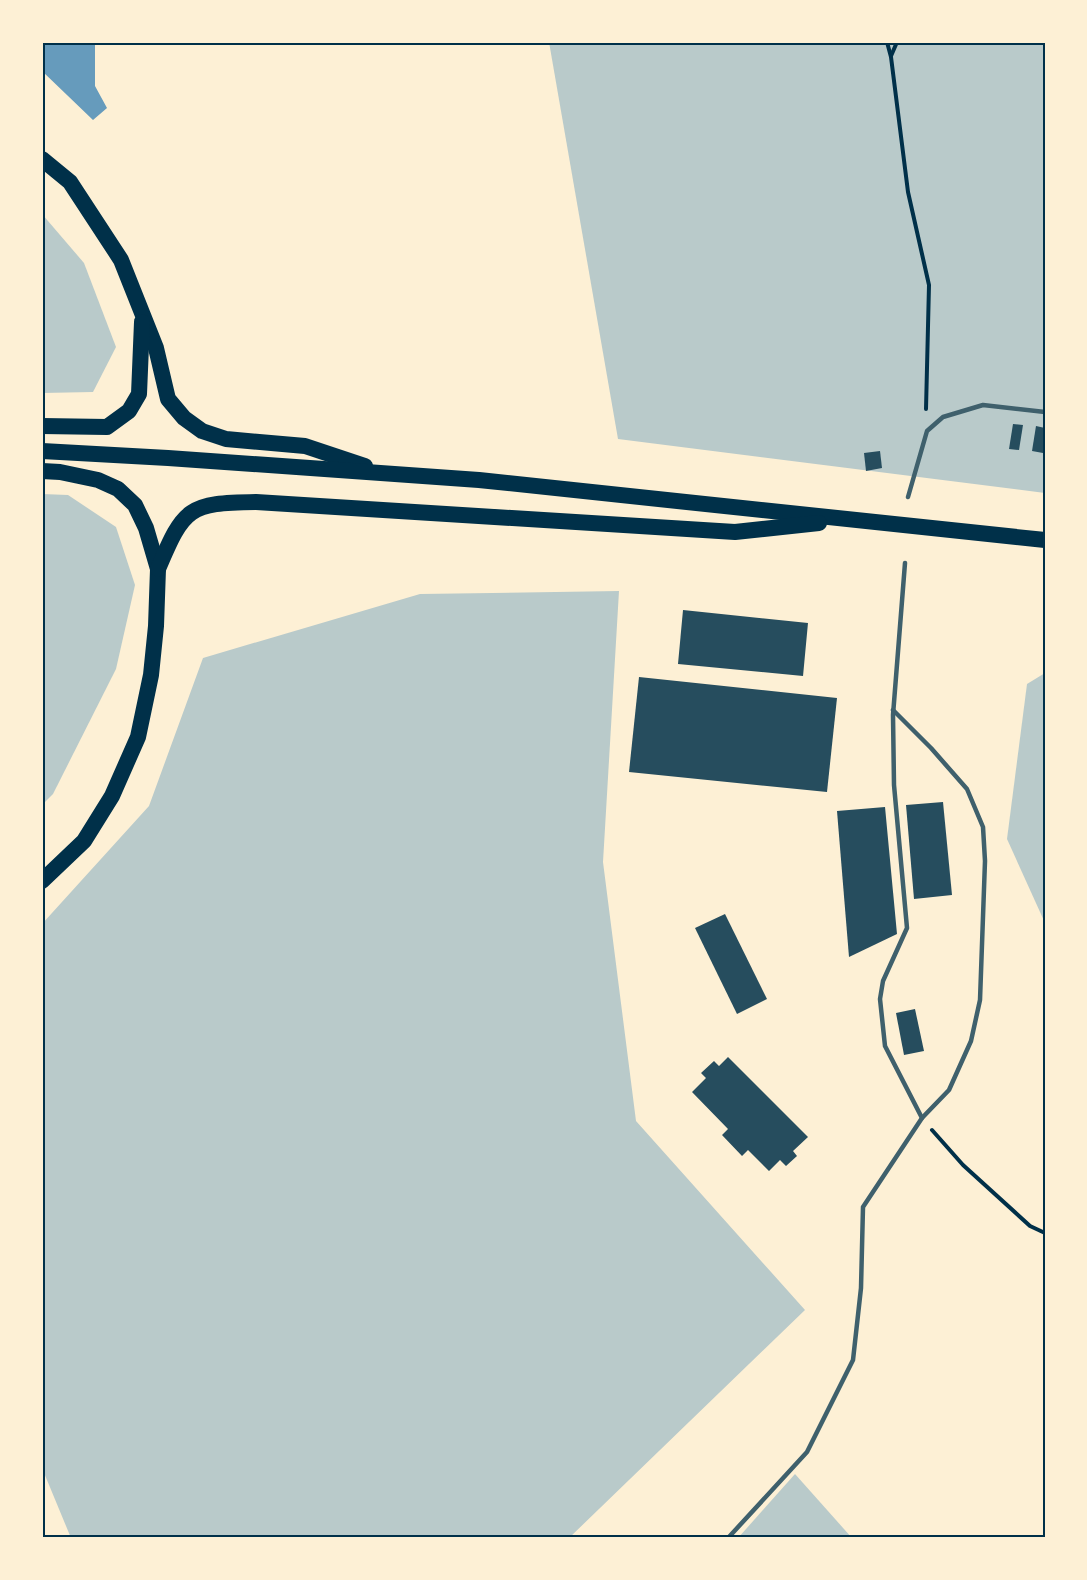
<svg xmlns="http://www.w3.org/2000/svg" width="1087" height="1580" viewBox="0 0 1087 1580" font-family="Mulish,sans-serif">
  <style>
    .green { fill: #b9caca }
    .water { fill: #669bbc }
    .building { fill: #264d5e }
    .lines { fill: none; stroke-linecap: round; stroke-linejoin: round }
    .path { stroke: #003049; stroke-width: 4 }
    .service { stroke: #3f606c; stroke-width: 4.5 }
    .trunk { stroke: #003049; stroke-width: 16 }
    .neatline { fill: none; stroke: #003049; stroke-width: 2 }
  </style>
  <rect width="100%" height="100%" fill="#fdf0d5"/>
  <g class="green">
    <polygon points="549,42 1045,42 1045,493 618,439"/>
    <polygon points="42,214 84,263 116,347 93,392 42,393"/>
    <polygon points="42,494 68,495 116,527 135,585 116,669 53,794 42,805"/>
    <polygon points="619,591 603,862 636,1121 805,1310 569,1538 71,1538 42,1468 42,924 149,806 203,658 420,594"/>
    <polygon points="1045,673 1045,923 1007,839 1027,684"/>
    <polygon points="795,1474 852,1538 738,1538"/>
  </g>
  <polygon class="water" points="42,42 95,42 95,86 107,108 93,120 42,71"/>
  <g class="building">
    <polygon points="1013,424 1023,425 1019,450 1009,449"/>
    <polygon points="1036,426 1045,428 1043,453 1032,451"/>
    <polygon points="880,451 882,468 866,471 864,453"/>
    <polygon points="683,610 808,623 803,676 678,664"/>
    <polygon points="639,677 837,698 827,792 629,772"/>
    <polygon points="943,802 952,895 914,899 906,805"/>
    <polygon points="885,807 897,934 849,957 837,811"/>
    <polygon points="725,914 767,999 737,1014 695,928"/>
    <polygon points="915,1009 924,1051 904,1055 896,1013"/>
    <polygon points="728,1057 808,1137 793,1151 797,1156 786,1166 780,1160 769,1171 748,1150 742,1156 722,1135 728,1129 692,1092 706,1078 701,1073 714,1061 719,1066"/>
  </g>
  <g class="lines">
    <g class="path">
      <polyline points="887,42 891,57 908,192 929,285 926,409"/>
      <polyline points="891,56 897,42"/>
      <polyline points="932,1130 963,1165 1030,1226 1045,1233"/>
    </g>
    <g class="service">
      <polyline points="908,497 927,431 943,417 983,405 1045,412"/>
      <polyline points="893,710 931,748 967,789 983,827 985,861 980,1000 971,1041 949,1090 922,1118"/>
      <polyline points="728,1538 807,1452 853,1360 861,1288 863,1207 922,1118 885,1046 880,999 883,981 907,928 894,785 893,715 905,563"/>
    </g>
    <g class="trunk">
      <polyline points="42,159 70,182 121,260 156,348 168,399 184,418 202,431 226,439 305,446 365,466"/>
      <polyline points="42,426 107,427 129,411 139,394 142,322"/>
      <polyline points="42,451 168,458 479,480 1045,540"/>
      <polyline points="42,471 60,472 98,480 118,489 135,505 146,528 158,569 156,626 151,675 138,737 112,796 84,841 42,881"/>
      <path d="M 158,569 C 184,507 189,503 256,502 L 735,532 L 819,523"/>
    </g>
  </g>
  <rect width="1087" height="1580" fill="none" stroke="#fdf0d5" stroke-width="87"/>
  <rect x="44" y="44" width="1000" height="1492" class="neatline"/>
</svg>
